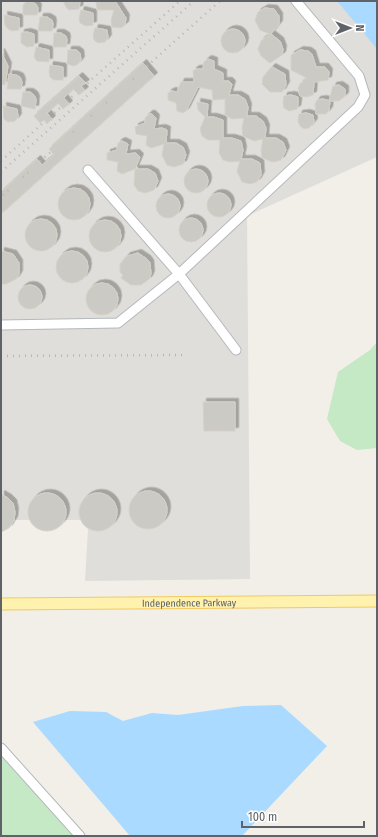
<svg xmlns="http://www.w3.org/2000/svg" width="378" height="837" viewBox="0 0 378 837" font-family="'Fira Sans Condensed',sans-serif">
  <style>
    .industrial { fill: #e0deda }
    .green { fill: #c5e8c5 }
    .water { fill: #aadaff }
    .building { fill: #cccac5; stroke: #d6d1c6; filter: url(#shadow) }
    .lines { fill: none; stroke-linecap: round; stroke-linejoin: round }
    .minor-casing { stroke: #b5b8bc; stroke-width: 11 }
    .major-casing { stroke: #f2c960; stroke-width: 13 }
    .minor { stroke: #fff; stroke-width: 9 }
    .major { stroke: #fff2af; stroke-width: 11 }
    .rail { stroke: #b6b7b8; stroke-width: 2.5; stroke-dasharray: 1 5; stroke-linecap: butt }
    .labels { text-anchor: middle; stroke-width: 3; stroke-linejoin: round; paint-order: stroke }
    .street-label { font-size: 10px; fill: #5f6368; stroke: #fff }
  </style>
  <defs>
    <filter id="shadow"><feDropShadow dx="3.5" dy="-3.5" stdDeviation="0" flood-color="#0004"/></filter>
  </defs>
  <rect width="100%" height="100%" fill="#f1efe8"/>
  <polygon class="industrial" points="1,1 377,1 377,157 247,216 250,579 85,581 88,529 82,523 82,520 1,520"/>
  <g class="green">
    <polygon points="377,342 377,448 357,450 340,441 327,419 338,372 370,350"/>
    <polygon points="1,755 74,836 1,836"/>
  </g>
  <g class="water">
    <polygon points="337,1 377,1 377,49"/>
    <polygon points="281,705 327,746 242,836 130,836 33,722 70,711 106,712 123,721 152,713 178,715 243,706"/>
  </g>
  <g class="building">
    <polygon points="28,1 36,4 38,8 37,15 23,15 23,5"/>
    <polygon points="63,1 80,1 79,9 69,10 66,7"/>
    <polygon points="96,1 115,1 126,18 125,25 121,28 112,27 111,20 114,10 97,10"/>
    <polygon points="265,8 274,9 279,16 279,24 271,34 280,41 283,49 282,55 270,63 261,56 258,49 261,41 270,34 260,30 255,20 258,12"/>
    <polygon points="81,10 93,13 93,25 86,26 80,23 79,18"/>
    <polygon points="4,15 19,18 19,30 12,31 8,29 5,25"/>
    <polygon points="40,17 47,17 52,20 53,24 52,31 38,31"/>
    <polygon points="95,28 107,30 108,38 105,42 98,43 94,40 93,35"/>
    <circle cx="233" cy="41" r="12"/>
    <polygon points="27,32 34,34 34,46 27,47 21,43 21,33"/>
    <polygon points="54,33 61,33 66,36 67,40 66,47 53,47"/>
    <polygon points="36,47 49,50 49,62 37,61 34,57"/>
    <polygon points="68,50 76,50 80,53 81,60 78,64 74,66 67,64"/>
    <polygon points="300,50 308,51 312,54 316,67 325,67 329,72 328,80 314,82 313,95 307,97 300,96 298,89 300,84 307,78 291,70 291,55"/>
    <polygon points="1,52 8,66 5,85 1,84"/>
    <polygon points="208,59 214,61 214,69 223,73 223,81 229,81 232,84 229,95 238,95 245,99 248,107 247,116 256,116 263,121 266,128 265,138 276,138 283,142 286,150 281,160 273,162 262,158 261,150 263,139 254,141 243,136 242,128 244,118 232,119 225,115 225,99 213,100 212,90 198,87 186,111 183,113 177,111 176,103 168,100 168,93 172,91 177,92 181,82 194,82 193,71 196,69 203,69 204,62"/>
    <polygon points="143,63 154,76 1,214 1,192 37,159 42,165 54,155 49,149"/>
    <polygon points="50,65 63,67 63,80 54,80 50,77 49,72"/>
    <polygon points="272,67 285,74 286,85 282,92 270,92 262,84 263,77"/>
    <polygon points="9,74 16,75 20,77 22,82 21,89 7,89"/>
    <polygon points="79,76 86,83 81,86 85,90 79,95 73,89 64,98 69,104 63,109 58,103 47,113 52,119 47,124 44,120 40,123 34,116"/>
    <polygon points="339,85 345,89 345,96 339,101 329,101 333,86"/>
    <polygon points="23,92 30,92 34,95 36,99 35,109 21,106"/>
    <polygon points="291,95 298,97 298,104 297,109 289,111 284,108 283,103 284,96"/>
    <polygon points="323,99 330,101 329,110 326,114 316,114 315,104 317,100"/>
    <polygon points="197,102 208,104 207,117 214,117 223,120 223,138 232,138 241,141 243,150 241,159 252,159 260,163 261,175 257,182 250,184 242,182 237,171 240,161 230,162 223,160 219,153 220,140 208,140 202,136 200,129 205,117 198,110"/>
    <polygon points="3,106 17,109 18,117 15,121 8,122 4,119"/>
    <polygon points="306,113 313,115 314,122 309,128 304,129 300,126 298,121 299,114"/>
    <polygon points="149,114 152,114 156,118 154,129 162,128 167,130 166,143 176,143 183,147 186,155 183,164 174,167 167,165 162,155 164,144 151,148 146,145 147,136 136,134 135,127 145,123 145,118"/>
    <polygon points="122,141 128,144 126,154 136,153 140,157 135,169 148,169 155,173 158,181 154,190 145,193 138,191 134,185 135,169 122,174 117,171 118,162 107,160 107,153 117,150 118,143"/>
    <circle cx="196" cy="181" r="12"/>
    <circle cx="74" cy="204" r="16"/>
    <circle cx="219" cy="205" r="12"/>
    <circle cx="168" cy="206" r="12"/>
    <circle cx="191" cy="230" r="12"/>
    <circle cx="41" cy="235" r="16"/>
    <circle cx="105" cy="236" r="16"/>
    <circle cx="72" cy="267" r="16"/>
    <polygon points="1,251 13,254 19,263 19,274 16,279 6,284 1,284"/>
    <polygon points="138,253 147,259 150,263 151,274 149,279 141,285 131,285 121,278 123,275 120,272 120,264 127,256"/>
    <circle cx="102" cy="299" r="16"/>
    <circle cx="30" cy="297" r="12"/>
    <polygon points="203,402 235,402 235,431 204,431"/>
    <circle cx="148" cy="510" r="19"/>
    <circle cx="47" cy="512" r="19"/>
    <circle cx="98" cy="512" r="19"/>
    <polygon points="1,494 8,498 13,503 15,512 14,520 9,528 1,532"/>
  </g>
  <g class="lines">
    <g class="minor-casing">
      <g id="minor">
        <polyline points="88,170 179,274 236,350"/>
        <polyline points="1,325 118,323 179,274 358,107 365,95 359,76 296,1"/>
        <polyline points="1,748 80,836"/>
      </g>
    </g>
    <g class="major-casing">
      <g id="major">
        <path id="s1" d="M 1,604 L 377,601"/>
      </g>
    </g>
    <use href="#minor" class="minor"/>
    <use href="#major" class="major"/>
    <g class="rail">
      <polyline points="147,66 220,1"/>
      <polyline points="133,79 137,75"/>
      <polyline points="83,87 180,1"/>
      <polyline points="67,101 76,93"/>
      <polyline points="106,103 110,100"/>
      <polyline points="91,116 94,114"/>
      <polyline points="50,117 61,107"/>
      <polyline points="73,132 75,130"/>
      <polyline points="1,161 44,122"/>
      <polyline points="40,161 51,152"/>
      <polyline points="1,172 194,1"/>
      <polyline points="23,177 31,170"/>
      <polyline points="3,195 11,188"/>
      <polyline points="1,356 186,355"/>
    </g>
  </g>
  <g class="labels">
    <g class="street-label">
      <text dy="4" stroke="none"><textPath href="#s1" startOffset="188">Independence Parkway</textPath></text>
    </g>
  </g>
  <rect width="378" height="837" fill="none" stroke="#5f6368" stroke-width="4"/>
  <g transform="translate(350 28) rotate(90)" stroke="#ffffff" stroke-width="3" paint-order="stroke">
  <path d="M0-3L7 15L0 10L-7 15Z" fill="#5f6368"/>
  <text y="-6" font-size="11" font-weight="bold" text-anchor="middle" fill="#5f6368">N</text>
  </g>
  <path d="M242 821v6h122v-6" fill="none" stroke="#5f6368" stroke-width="2"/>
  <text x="248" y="821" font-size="12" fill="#5f6368" stroke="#ffffff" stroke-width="3" paint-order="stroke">100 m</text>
</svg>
